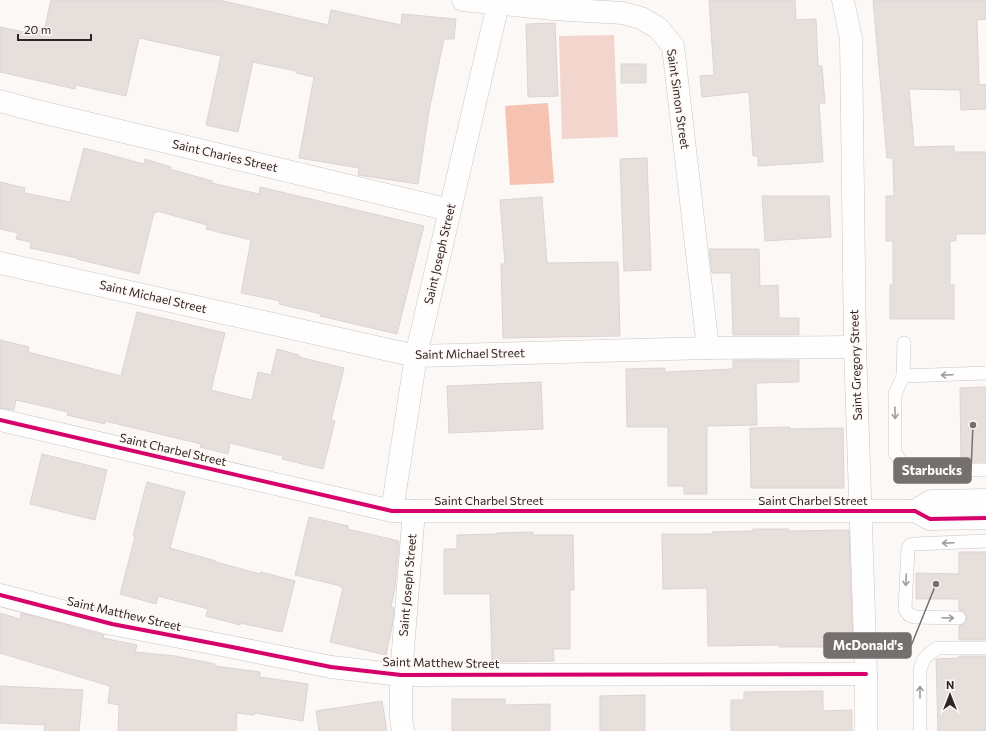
<svg xmlns="http://www.w3.org/2000/svg" width="986" height="731" viewBox="0 0 986 731" font-family="Commissioner,sans-serif">
  <style>
    .green { fill: #f2d5cc }
    .water { fill: #f6c2b1 }
    .building { fill: #e7dfdc; stroke: #dad5d3 }
    .lines { fill: none; stroke-linecap: round; stroke-linejoin: round }
    .service-casing { stroke: #cbc5c3; stroke-width: 14 }
    .minor-casing { stroke: #cbc5c3; stroke-width: 23 }
    .service { stroke: #fffefe; stroke-width: 13 }
    .minor { stroke: #fffefe; stroke-width: 22 }
    .cycleway-casing { stroke: #fef7f4; stroke-width: 6 }
    .cycleway { stroke: #d6006c; stroke-width: 4 }
    .oneway { stroke: #a09d9c }
    .labels { text-anchor: middle; stroke-width: 3; stroke-linejoin: round; paint-order: stroke }
    .street-label { font-size: 12px; fill: #2d2624; stroke: #fef7f4 }
    .leader { fill: none; stroke: #75706e; stroke-width: 1.5 }
    .callout-dot { fill: #75706e; stroke: #fef7f4; stroke-width: 1.5 }
    .callout { fill: #75706e; stroke: #75706e; stroke-width: 1.5 }
    .callout-label { font-size: 13px; text-anchor: middle; font-weight: bold; fill: #fff }
  </style>
  <rect width="100%" height="100%" fill="#fcf8f6"/>
  <polygon class="green" points="614,35 618,137 562,139 559,36"/>
  <polygon class="water" points="548,103 554,183 510,185 505,106"/>
  <g class="building">
    <polygon points="51,0 219,0 328,25 331,10 401,25 402,14 456,19 454,39 444,39 429,111 418,184 358,175 359,168 299,158 314,77 296,73 296,71 253,62 238,132 206,125 221,56 139,38 126,96 76,85 75,89 0,72 0,27 29,33 30,28 44,31"/>
    <polygon points="709,0 795,0 796,20 816,19 818,66 822,66 825,103 819,103 823,162 758,166 758,156 753,156 749,92 702,97 700,76 714,75"/>
    <polygon points="873,0 986,0 986,19 977,20 979,85 986,84 986,109 961,110 960,90 909,89 914,147 954,146 954,152 986,152 986,234 956,234 956,241 950,241 950,285 954,285 954,319 890,319 890,285 893,285 893,241 886,241 886,196 894,196 893,158 887,158"/>
    <polygon points="555,23 558,96 528,97 526,24"/>
    <rect x="621" y="64" width="25" height="19"/>
    <polygon points="84,148 144,164 145,159 171,167 170,169 212,181 212,183 259,194 260,187 424,226 397,334 320,316 321,314 279,304 280,301 241,293 251,240 206,229 207,225 157,211 156,213 154,213 139,274 77,259 77,258 30,248 31,242 16,239 18,233 0,229 0,182 25,188 24,193 70,202"/>
    <polygon points="647,158 651,270 624,271 620,159"/>
    <polygon points="762,196 829,196 831,237 765,241"/>
    <polygon points="542,197 547,263 618,262 620,336 503,338 501,264 505,264 500,200"/>
    <polygon points="709,249 759,249 760,286 778,285 779,318 799,318 799,335 733,335 731,273 712,273"/>
    <polygon points="137,312 225,333 211,390 252,400 258,372 271,375 277,349 299,355 299,357 344,368 331,420 335,421 323,469 282,459 283,456 230,443 228,454 200,447 201,444 105,421 105,424 67,415 68,412 16,400 14,410 0,408 0,340 29,347 28,352 121,376"/>
    <polygon points="733,360 799,360 799,382 756,383 757,425 707,426 707,494 684,494 684,486 668,486 668,427 627,427 626,369 665,368 665,372 733,369"/>
    <polygon points="541,382 543,429 449,433 447,386"/>
    <polygon points="986,387 986,462 961,462 960,388"/>
    <polygon points="790,427 790,429 843,428 844,488 751,488 750,428"/>
    <polygon points="42,454 107,470 95,520 30,504"/>
    <polygon points="147,482 185,492 170,548 216,561 216,562 260,574 261,572 295,581 282,632 240,623 240,625 206,616 208,609 158,596 156,604 120,594 135,537 133,536"/>
    <polygon points="309,517 348,526 348,529 399,541 395,588 391,607 394,608 392,627 386,655 330,642 343,588 341,588 341,586 295,575"/>
    <polygon points="753,529 789,529 789,531 849,530 853,647 779,647 779,645 708,646 707,588 663,589 662,534 712,534 712,532 753,531"/>
    <polygon points="533,532 533,535 573,535 574,590 570,590 570,649 553,649 554,661 492,662 490,594 444,594 444,549 457,549 457,535 497,534 497,533"/>
    <polygon points="959,552 986,552 986,640 959,640 959,626 966,622 967,618 963,611 959,610 959,599 916,599 916,573 959,574"/>
    <polygon points="0,613 20,619 21,613 104,635 103,638 137,645 135,652 175,656 215,664 215,666 260,672 260,677 308,684 303,721 255,713 254,715 237,713 236,731 118,731 119,705 108,703 110,686 0,653"/>
    <polygon points="959,656 986,656 986,731 938,731 936,659 959,658"/>
    <polygon points="0,686 83,690 79,731 44,731 45,725 0,723"/>
    <polygon points="823,691 823,711 852,710 852,731 731,731 731,700 744,700 744,692"/>
    <polygon points="645,695 645,731 600,731 600,696"/>
    <polygon points="452,699 505,699 505,705 550,704 550,731 452,731"/>
    <polygon points="382,701 387,731 319,731 316,711"/>
  </g>
  <g class="lines">
    <g class="service-casing">
      <g id="service">
        <path d="M 904,343 L 903,376 L 895,394 L 895,453 C 900,462 904,466 913,470 L 986,470"/>
        <polyline points="903,376 986,373"/>
        <polyline points="959,618 915,617 909,615 905,609 908,548 910,545 914,544 986,541"/>
        <polyline points="920,731 920,669 924,659 931,652 938,648 986,648"/>
      </g>
    </g>
    <g class="minor-casing">
      <g id="minor">
        <polyline points="463,0 553,9 623,13 641,18 658,28 673,46 708,348"/>
        <polyline points="843,0 851,39 855,347 866,674 866,731"/>
        <polyline points="0,101 37,111 450,210"/>
        <polyline points="0,263 416,356 708,348 855,347"/>
        <polyline points="0,420 392,511 915,511 930,519 986,518"/>
        <polyline points="392,511 416,356 499,0"/>
        <polyline points="915,511 931,501 986,500"/>
        <polyline points="0,595 112,624 232,647 331,667 401,675 866,674"/>
        <polyline points="403,731 401,718 401,675 414,511"/>
      </g>
    </g>
    <use href="#service" class="service"/>
    <use href="#minor" class="minor"/>
    <g class="cycleway-casing">
      <g id="cycleway">
        <polyline points="0,420 392,511 915,511 930,519 986,518"/>
        <polyline points="0,595 112,624 232,647 331,667 401,675 866,674"/>
      </g>
    </g>
    <use href="#cycleway" class="cycleway"/>
  </g>
  <defs><path id="oneway-shaft" d="M-6 0H5M1.5-3L5.5 0L1.5 3" fill="none" stroke-width="1.6" stroke-linecap="round" stroke-linejoin="round"/></defs>
  <g class="oneway">
    <use href="#oneway-shaft" transform="translate(947 375) rotate(178)"/>
    <use href="#oneway-shaft" transform="translate(895 413) rotate(89)"/>
    <use href="#oneway-shaft" transform="translate(948 543) rotate(178)"/>
    <use href="#oneway-shaft" transform="translate(906 580) rotate(93)"/>
    <use href="#oneway-shaft" transform="translate(948 618) rotate(2)"/>
    <use href="#oneway-shaft" transform="translate(920 692) rotate(-90)"/>
  </g>
  <g class="labels">
    <g class="street-label">
      <text transform="translate(678 99) rotate(82)" y="4">Saint Simon Street</text>
      <text transform="translate(225 156) rotate(13)" y="4">Saint Charies Street</text>
      <text transform="translate(440 254) rotate(-77)" y="4">Saint Joseph Street</text>
      <text transform="translate(153 297) rotate(13)" y="4">Saint Michael Street</text>
      <text transform="translate(470 354) rotate(-1)" y="4">Saint Michael Street</text>
      <text transform="translate(856 365) rotate(-92)" y="4">Saint Gregory Street</text>
      <text transform="translate(173 450) rotate(13)" y="4">Saint Charbel Street</text>
      <text x="489" y="505">Saint Charbel Street</text>
      <text x="813" y="505">Saint Charbel Street</text>
      <text transform="translate(408 585) rotate(-85)" y="4">Saint Joseph Street</text>
      <text transform="translate(124 614) rotate(13)" y="4">Saint Matthew Street</text>
      <text transform="translate(441 663) rotate(1)" y="4">Saint Matthew Street</text>
    </g>
  </g>
  <path class="leader" d="M973 425L971 470M936 584L911 646"/>
  <g class="callout-dot">
    <circle cx="973" cy="425" r="4"/>
    <circle cx="936" cy="584" r="4"/>
  </g>
  <g class="callout">
    <rect x="894" y="458" width="77" height="25" rx="4"/>
    <rect x="824" y="633" width="87" height="25" rx="4"/>
  </g>
  <g class="callout-label">
    <text x="932" y="475">Starbucks</text>
    <text x="868" y="650">McDonald's</text>
  </g>
  <g transform="translate(950 695)" stroke="#fef7f4" stroke-width="3" paint-order="stroke">
  <path d="M0-3L7 15L0 10L-7 15Z" fill="#2d2624"/>
  <text y="-6" font-size="11" font-weight="bold" text-anchor="middle" fill="#2d2624">N</text>
  </g>
  <path d="M18 34v6h73v-6" fill="none" stroke="#2d2624" stroke-width="2"/>
  <text x="24" y="34" font-size="12" fill="#2d2624" stroke="#fef7f4" stroke-width="3" paint-order="stroke">20 m</text>
</svg>
